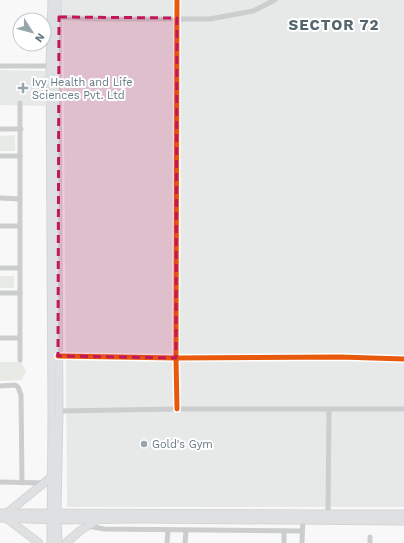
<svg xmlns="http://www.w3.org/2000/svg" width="404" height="543" viewBox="0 0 404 543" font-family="'Work Sans',sans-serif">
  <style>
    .built { fill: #e7e9e9 }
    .green { fill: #e8eae5 }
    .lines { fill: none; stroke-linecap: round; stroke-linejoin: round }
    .major-casing { stroke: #d4d5d6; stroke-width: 9 }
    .minor { stroke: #cbcdce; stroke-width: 5 }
    .major { stroke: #dfe0e1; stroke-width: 7 }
    .cycleway-casing { stroke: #fff; stroke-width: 8 }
    .cycleway { stroke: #e8590c; stroke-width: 5 }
    .marked { fill: #c2185b; fill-opacity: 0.2; stroke: #c2185b; stroke-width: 3; stroke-dasharray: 8 5; stroke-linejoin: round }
    .poi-dot { fill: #97a5ac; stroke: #fff; stroke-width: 1.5 }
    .labels { text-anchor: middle; stroke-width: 4; stroke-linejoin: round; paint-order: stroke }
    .poi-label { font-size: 11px; fill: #637883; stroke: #fff; text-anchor: start }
    .district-label { font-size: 15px; font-weight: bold; letter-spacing: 1px; fill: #55656e; stroke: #fff }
  </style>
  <rect width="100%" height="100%" fill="#f8f8f8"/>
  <g class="built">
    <polygon points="63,0 404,0 404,507 67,507"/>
    <polygon points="0,70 46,71 45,106 0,105"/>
  </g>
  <g class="green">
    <polygon points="15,135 15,151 0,151 0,136"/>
    <rect x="0" y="276" width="14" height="12"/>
    <polygon points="0,362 21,362 26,371 22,380 0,381"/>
  </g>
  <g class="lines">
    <g class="major-casing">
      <g id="major">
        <polyline points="0,513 404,514"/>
        <polyline points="7,513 50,478"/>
        <polyline points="0,518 57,520 138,519 404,521"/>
        <polyline points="6,518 39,543"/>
        <polyline points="51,543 52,415 50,66 52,0"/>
        <polyline points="58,543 57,513 59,411 57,67 58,0"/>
        <polyline points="66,543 81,530 96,521"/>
      </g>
    </g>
    <g class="minor">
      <polyline points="177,0 176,358 177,409"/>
      <polyline points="55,17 95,19 210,19 253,11 275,0"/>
      <polyline points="0,66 53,66"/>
      <polyline points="0,129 21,129"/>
      <polyline points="0,156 20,156"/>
      <polyline points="0,198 20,199"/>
      <polyline points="0,226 20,226"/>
      <polyline points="0,268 19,268"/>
      <polyline points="0,293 20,293"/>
      <polyline points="0,338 20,338"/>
      <polyline points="58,356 176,358 340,357 404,359"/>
      <polyline points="20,360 20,103"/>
      <polyline points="0,386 15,385 18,387 21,395 22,483"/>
      <polyline points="59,411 177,409 404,409"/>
      <polyline points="0,482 44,483"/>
      <polyline points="328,514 329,409"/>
      <polyline points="88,526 104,529 302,531"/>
      <polyline points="370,537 370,543"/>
      <polyline points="167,543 168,530"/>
      <polyline points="185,543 186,531"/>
      <polyline points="284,543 284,531"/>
      <polyline points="302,543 303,518"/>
    </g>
    <use href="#major" class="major"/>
    <g class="cycleway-casing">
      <g id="cycleway">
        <polyline points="177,0 176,358 177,409"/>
        <polyline points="58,356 176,358 340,357 404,359"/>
      </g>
    </g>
    <use href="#cycleway" class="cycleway"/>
  </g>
  <path class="marked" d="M 59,17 L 177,18 L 176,358 L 58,356 Z"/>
  <g class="poi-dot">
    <path d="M21 82h4v4h4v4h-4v4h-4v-4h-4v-4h4z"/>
    <circle cx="144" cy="444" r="4"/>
  </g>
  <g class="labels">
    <g class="poi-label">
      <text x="32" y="86">Ivy Health and Life<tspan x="32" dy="13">Sciences Pvt. Ltd</tspan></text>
      <text x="152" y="448">Gold's Gym</text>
    </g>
    <g class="district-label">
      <text x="334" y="30">SECTOR 72</text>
    </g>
  </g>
  <g transform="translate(32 32) rotate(126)"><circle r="19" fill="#ffffff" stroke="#c1c9cd"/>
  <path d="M0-3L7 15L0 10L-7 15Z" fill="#97a5ac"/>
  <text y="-6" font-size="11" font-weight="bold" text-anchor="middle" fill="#637883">N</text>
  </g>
</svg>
